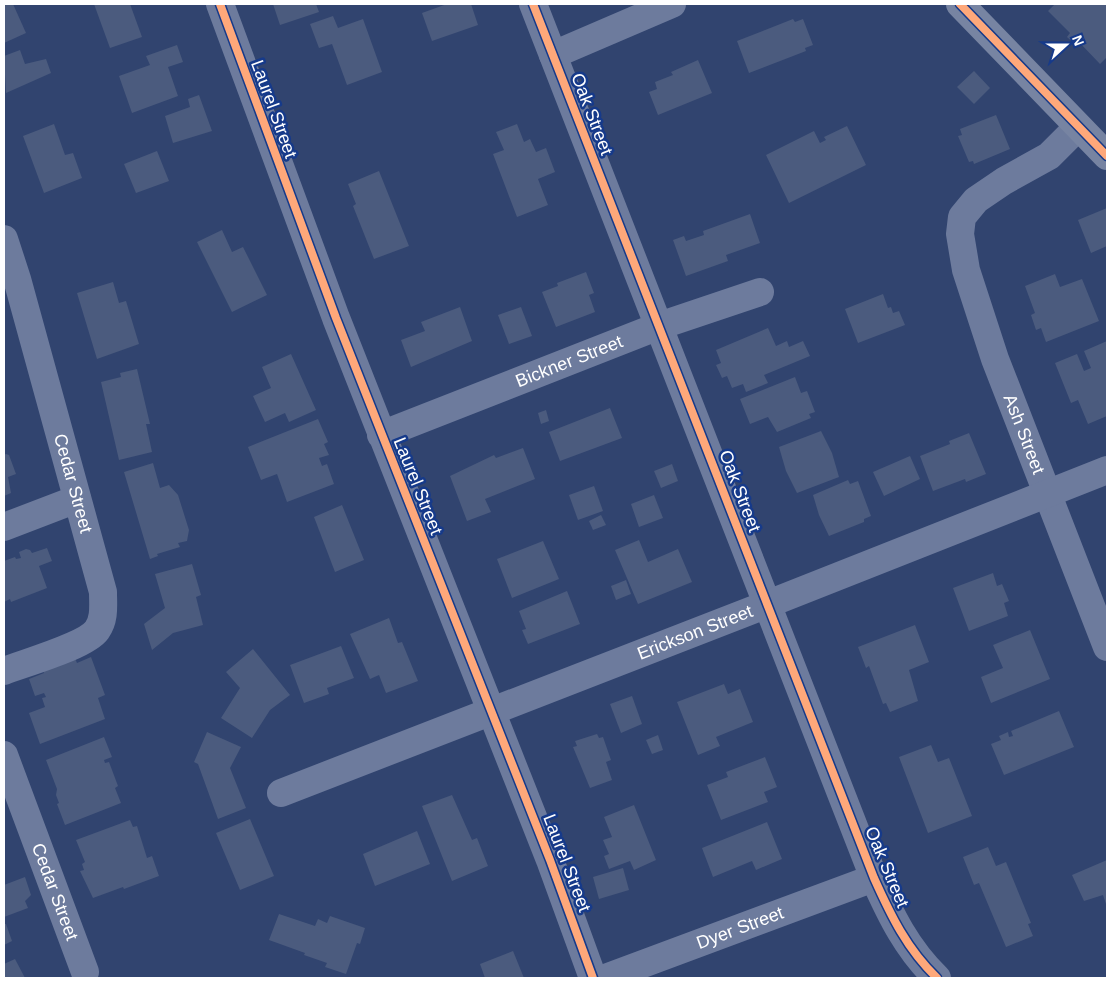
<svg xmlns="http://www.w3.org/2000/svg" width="1111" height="982" viewBox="0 0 1111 982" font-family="Arial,sans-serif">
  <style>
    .building { fill: #4b5b7e }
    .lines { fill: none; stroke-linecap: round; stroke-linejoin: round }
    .minor { stroke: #6d7b9d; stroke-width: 28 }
    .major { stroke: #7784a2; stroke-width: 28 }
    .cycleway-casing { stroke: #163a8a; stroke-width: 11 }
    .cycleway { stroke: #fea87a; stroke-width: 8 }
    .labels { text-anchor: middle; stroke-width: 5; stroke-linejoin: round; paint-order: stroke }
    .street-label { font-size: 18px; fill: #fff; stroke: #163a8a }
  </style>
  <rect width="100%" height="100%" fill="#31446f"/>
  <g class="building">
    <polygon points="13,4 26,33 4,43 4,5"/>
    <polygon points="94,4 130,4 142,37 110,48"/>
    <polygon points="273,4 316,4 319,12 280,25"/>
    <polygon points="447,4 471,4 478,25 432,41 422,13"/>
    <polygon points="1055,4 1107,4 1107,57 1100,64 1079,42 1076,45 1067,37 1070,33 1048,11"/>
    <polygon points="333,16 338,28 363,19 382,72 347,85 332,44 319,48 310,24"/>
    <polygon points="793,19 795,22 803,19 813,45 805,48 806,51 749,73 737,41"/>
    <polygon points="177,45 183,62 168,67 178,96 132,113 119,76 150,65 146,56"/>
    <polygon points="20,50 25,64 46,59 51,73 6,93 4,56"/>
    <polygon points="698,60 712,93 658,115 649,92 657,89 655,82 673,75 671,72"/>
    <polygon points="974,71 990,88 974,104 957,87"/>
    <polygon points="199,95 212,131 173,143 165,116 190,107 188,99"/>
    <polygon points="996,115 1010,149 974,164 973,161 969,162 958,136 962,135 960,129"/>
    <polygon points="54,124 65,155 73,153 82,178 44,193 23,136"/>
    <polygon points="517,124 524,142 530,139 536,152 546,148 555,172 538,179 548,205 517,217 493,154 504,150 496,132"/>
    <polygon points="847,126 866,165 789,203 766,155 814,131 820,143 826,140 824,137"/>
    <polygon points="157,151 169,181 136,193 124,164"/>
    <polygon points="379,171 409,246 374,259 353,206 356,204 348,184"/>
    <polygon points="1107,208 1107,246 1091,253 1078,220"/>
    <polygon points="750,214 760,243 726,255 728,261 686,276 673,240 684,236 686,241 704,235 703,231"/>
    <polygon points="222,230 232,252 243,247 267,295 232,312 197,242"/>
    <polygon points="586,272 594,293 589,295 595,312 556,327 542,292 558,286 557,283"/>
    <polygon points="1055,274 1060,287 1082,279 1099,321 1046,342 1041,328 1036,330 1031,315 1035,313 1025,286"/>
    <polygon points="113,282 119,303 126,301 139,344 97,359 77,293"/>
    <polygon points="883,294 888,308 891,307 893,313 899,311 905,325 858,343 845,309"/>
    <polygon points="460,307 472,341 411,367 401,340 425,331 421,322"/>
    <polygon points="521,307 532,336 509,344 498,315"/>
    <polygon points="768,328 776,346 787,341 789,347 803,341 810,356 764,375 768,383 746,392 743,384 732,388 727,376 722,378 716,365 721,363 716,350"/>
    <polygon points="1107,341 1107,416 1088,424 1078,400 1071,403 1055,363 1077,354 1084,371 1091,368 1084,351"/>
    <polygon points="291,354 316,410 289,422 285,413 265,422 253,396 271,388 262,367"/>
    <polygon points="137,369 150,424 146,424 152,452 119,460 101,382 121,377 120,373"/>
    <polygon points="795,377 801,393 807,391 815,412 809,414 811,418 777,432 768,417 750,424 740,399"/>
    <polygon points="610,408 622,438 560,461 549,432"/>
    <polygon points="546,410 549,421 541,424 538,413"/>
    <polygon points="318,419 328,442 324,444 329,455 319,458 322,466 327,464 334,484 287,502 277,474 261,480 248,447"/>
    <polygon points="821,431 832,453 839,477 797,493 786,471 779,447"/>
    <polygon points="969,433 986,474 966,482 965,479 933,491 920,456 950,444 949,441"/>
    <polygon points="523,448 535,479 485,499 491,512 467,521 450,476 494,455 496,458"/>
    <polygon points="6,454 9,455 16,474 8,477 11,493 4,496 4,455"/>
    <polygon points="910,456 920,479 884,496 873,472"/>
    <polygon points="153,463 160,488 169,485 178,495 189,530 187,541 178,543 180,547 157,554 158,556 150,559 124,472"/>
    <polygon points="672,464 678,481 661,488 654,471"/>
    <polygon points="848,480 850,484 858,481 871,516 864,519 864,522 829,536 819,515 813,495"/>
    <polygon points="594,486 603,511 578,520 569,495"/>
    <polygon points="654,495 663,518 639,527 631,504"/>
    <polygon points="342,505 364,560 335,572 314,517"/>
    <polygon points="601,515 606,525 593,530 589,521"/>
    <polygon points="639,540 648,562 678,549 692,582 638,604 615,550"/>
    <polygon points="543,541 559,579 512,598 497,559"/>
    <polygon points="47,548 52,561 39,566 47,588 11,602 10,599 4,602 4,561 15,557 16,559 21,558 19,552 26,549 30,550 32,553"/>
    <polygon points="192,564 201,595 196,597 203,625 173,633 152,650 144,624 165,608 155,574"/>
    <polygon points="993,573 997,586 1002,584 1009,601 1004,603 1008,616 969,631 953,588"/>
    <polygon points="626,580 631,594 616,600 611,586"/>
    <polygon points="567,591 580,624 528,644 522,630 526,629 519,611"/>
    <polygon points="389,618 398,643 402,642 418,681 386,693 379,675 370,679 350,634"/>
    <polygon points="915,625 929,662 909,670 918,701 890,712 886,703 883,704 869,666 866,668 858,647"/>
    <polygon points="1030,630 1050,679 991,703 981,677 1003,668 993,645"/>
    <polygon points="341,646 354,678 327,688 329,694 304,703 290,665"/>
    <polygon points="253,649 290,695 270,710 252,738 221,718 240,688 226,672"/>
    <polygon points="74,656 77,663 91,657 105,695 98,698 105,719 40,744 29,713 45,707 42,698 46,697 44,693 35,696 29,679 44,673 42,668"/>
    <polygon points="724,684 728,694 740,689 753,722 716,737 720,746 698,755 677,702"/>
    <polygon points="632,696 642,724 621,733 610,704"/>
    <polygon points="1059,711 1074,747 1004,775 991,744 1001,740 999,736 1008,732 1009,737 1013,736 1011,731"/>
    <polygon points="207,732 241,747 230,768 246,808 218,819 198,764 194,762"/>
    <polygon points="597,734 599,738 603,737 611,760 606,762 612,780 590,788 573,747 577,746 575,741"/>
    <polygon points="658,735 663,750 652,754 646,740"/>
    <polygon points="104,737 112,757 104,760 105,763 109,762 118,786 115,788 121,803 65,825 57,804 59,803 56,795 57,789 46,760"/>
    <polygon points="931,745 938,762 949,758 972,816 928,833 899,757"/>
    <polygon points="765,757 777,787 764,792 768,802 721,820 707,785 728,777 726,772"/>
    <polygon points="452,795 472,840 477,838 488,866 452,881 422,806"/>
    <polygon points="634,805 656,860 634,870 630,861 609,869 604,856 609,854 603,840 612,837 604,817"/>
    <polygon points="250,819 274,876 240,890 216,833"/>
    <polygon points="130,820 133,827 137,826 147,858 152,856 159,876 124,889 123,887 93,898 80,871 84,870 82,864 85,862 76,840"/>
    <polygon points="767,822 782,859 756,870 752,861 713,877 702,848"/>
    <polygon points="417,831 430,864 375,886 363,854"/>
    <polygon points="988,847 996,866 1006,862 1031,923 1028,924 1033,936 1006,947 979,883 974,885 963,857"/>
    <polygon points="1107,860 1107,907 1103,895 1084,901 1072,875"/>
    <polygon points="623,868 629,890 599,899 593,877"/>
    <polygon points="25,877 31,895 25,901 28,908 4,917 4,885"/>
    <polygon points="279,914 315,926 318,919 327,923 330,916 365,928 360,944 357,943 346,974 325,967 327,963 304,955 305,953 269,940"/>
    <polygon points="4,924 6,924 12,941 4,945"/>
    <polygon points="513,951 524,978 485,978 480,964"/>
    <polygon points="15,959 25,978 4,978 4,964"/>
  </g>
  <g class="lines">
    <g class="minor">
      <polyline points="220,4 336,318 550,860 593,978"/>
      <path d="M 533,4 L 874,878 C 891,916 907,949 937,978"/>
      <polyline points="553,55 672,4"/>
      <path id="s1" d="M 1078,127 L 1049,156 L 1004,181 L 976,200 L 962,217 L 960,234 L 966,270 L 995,359 L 1107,647"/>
      <path id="s2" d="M 4,239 L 17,279 L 103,592 C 103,605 105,619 97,630 C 86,646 24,663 4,671"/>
      <path id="s3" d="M 381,435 L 659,326 L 760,292"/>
      <polyline points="4,527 77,499"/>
      <path id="s4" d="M 4,755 L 85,972"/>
      <path id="s5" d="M 281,793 L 768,604 L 1107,470"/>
      <path id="s6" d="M 605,978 L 874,878"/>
    </g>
    <polyline class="major" points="960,4 1107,156"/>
    <g class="cycleway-casing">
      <g id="cycleway">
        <polyline points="220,4 336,318 550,860 593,978"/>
        <path d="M 533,4 L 874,878 C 891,916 907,949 937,978"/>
        <polyline points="960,4 1107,156"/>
      </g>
    </g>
    <use href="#cycleway" class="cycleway"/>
  </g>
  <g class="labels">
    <g class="street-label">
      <text transform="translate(274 109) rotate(70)" y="6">Laurel Street</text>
      <text transform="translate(592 114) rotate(69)" y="6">Oak Street</text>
      <text dy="6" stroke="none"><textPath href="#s3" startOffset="202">Bickner Street</textPath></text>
      <text dy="6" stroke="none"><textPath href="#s1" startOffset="376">Ash Street</textPath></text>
      <text dy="6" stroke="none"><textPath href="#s2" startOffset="254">Cedar Street</textPath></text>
      <text transform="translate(418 486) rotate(68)" y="6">Laurel Street</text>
      <text transform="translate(740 491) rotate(69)" y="6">Oak Street</text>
      <text dy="6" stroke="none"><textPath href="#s5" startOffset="444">Erickson Street</textPath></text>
      <text transform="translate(567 863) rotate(69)" y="6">Laurel Street</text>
      <text transform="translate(887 867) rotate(67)" y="6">Oak Street</text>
      <text dy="6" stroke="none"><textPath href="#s4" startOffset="146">Cedar Street</textPath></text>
      <text dy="6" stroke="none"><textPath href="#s6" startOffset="144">Dyer Street</textPath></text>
    </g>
  </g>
  <rect width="1111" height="982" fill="none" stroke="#ffffff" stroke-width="10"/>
  <g transform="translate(1066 45) rotate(69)" stroke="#163a8a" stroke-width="4" paint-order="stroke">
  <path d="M0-4L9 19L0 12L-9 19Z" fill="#ffffff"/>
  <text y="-8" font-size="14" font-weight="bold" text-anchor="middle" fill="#ffffff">N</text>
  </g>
</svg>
